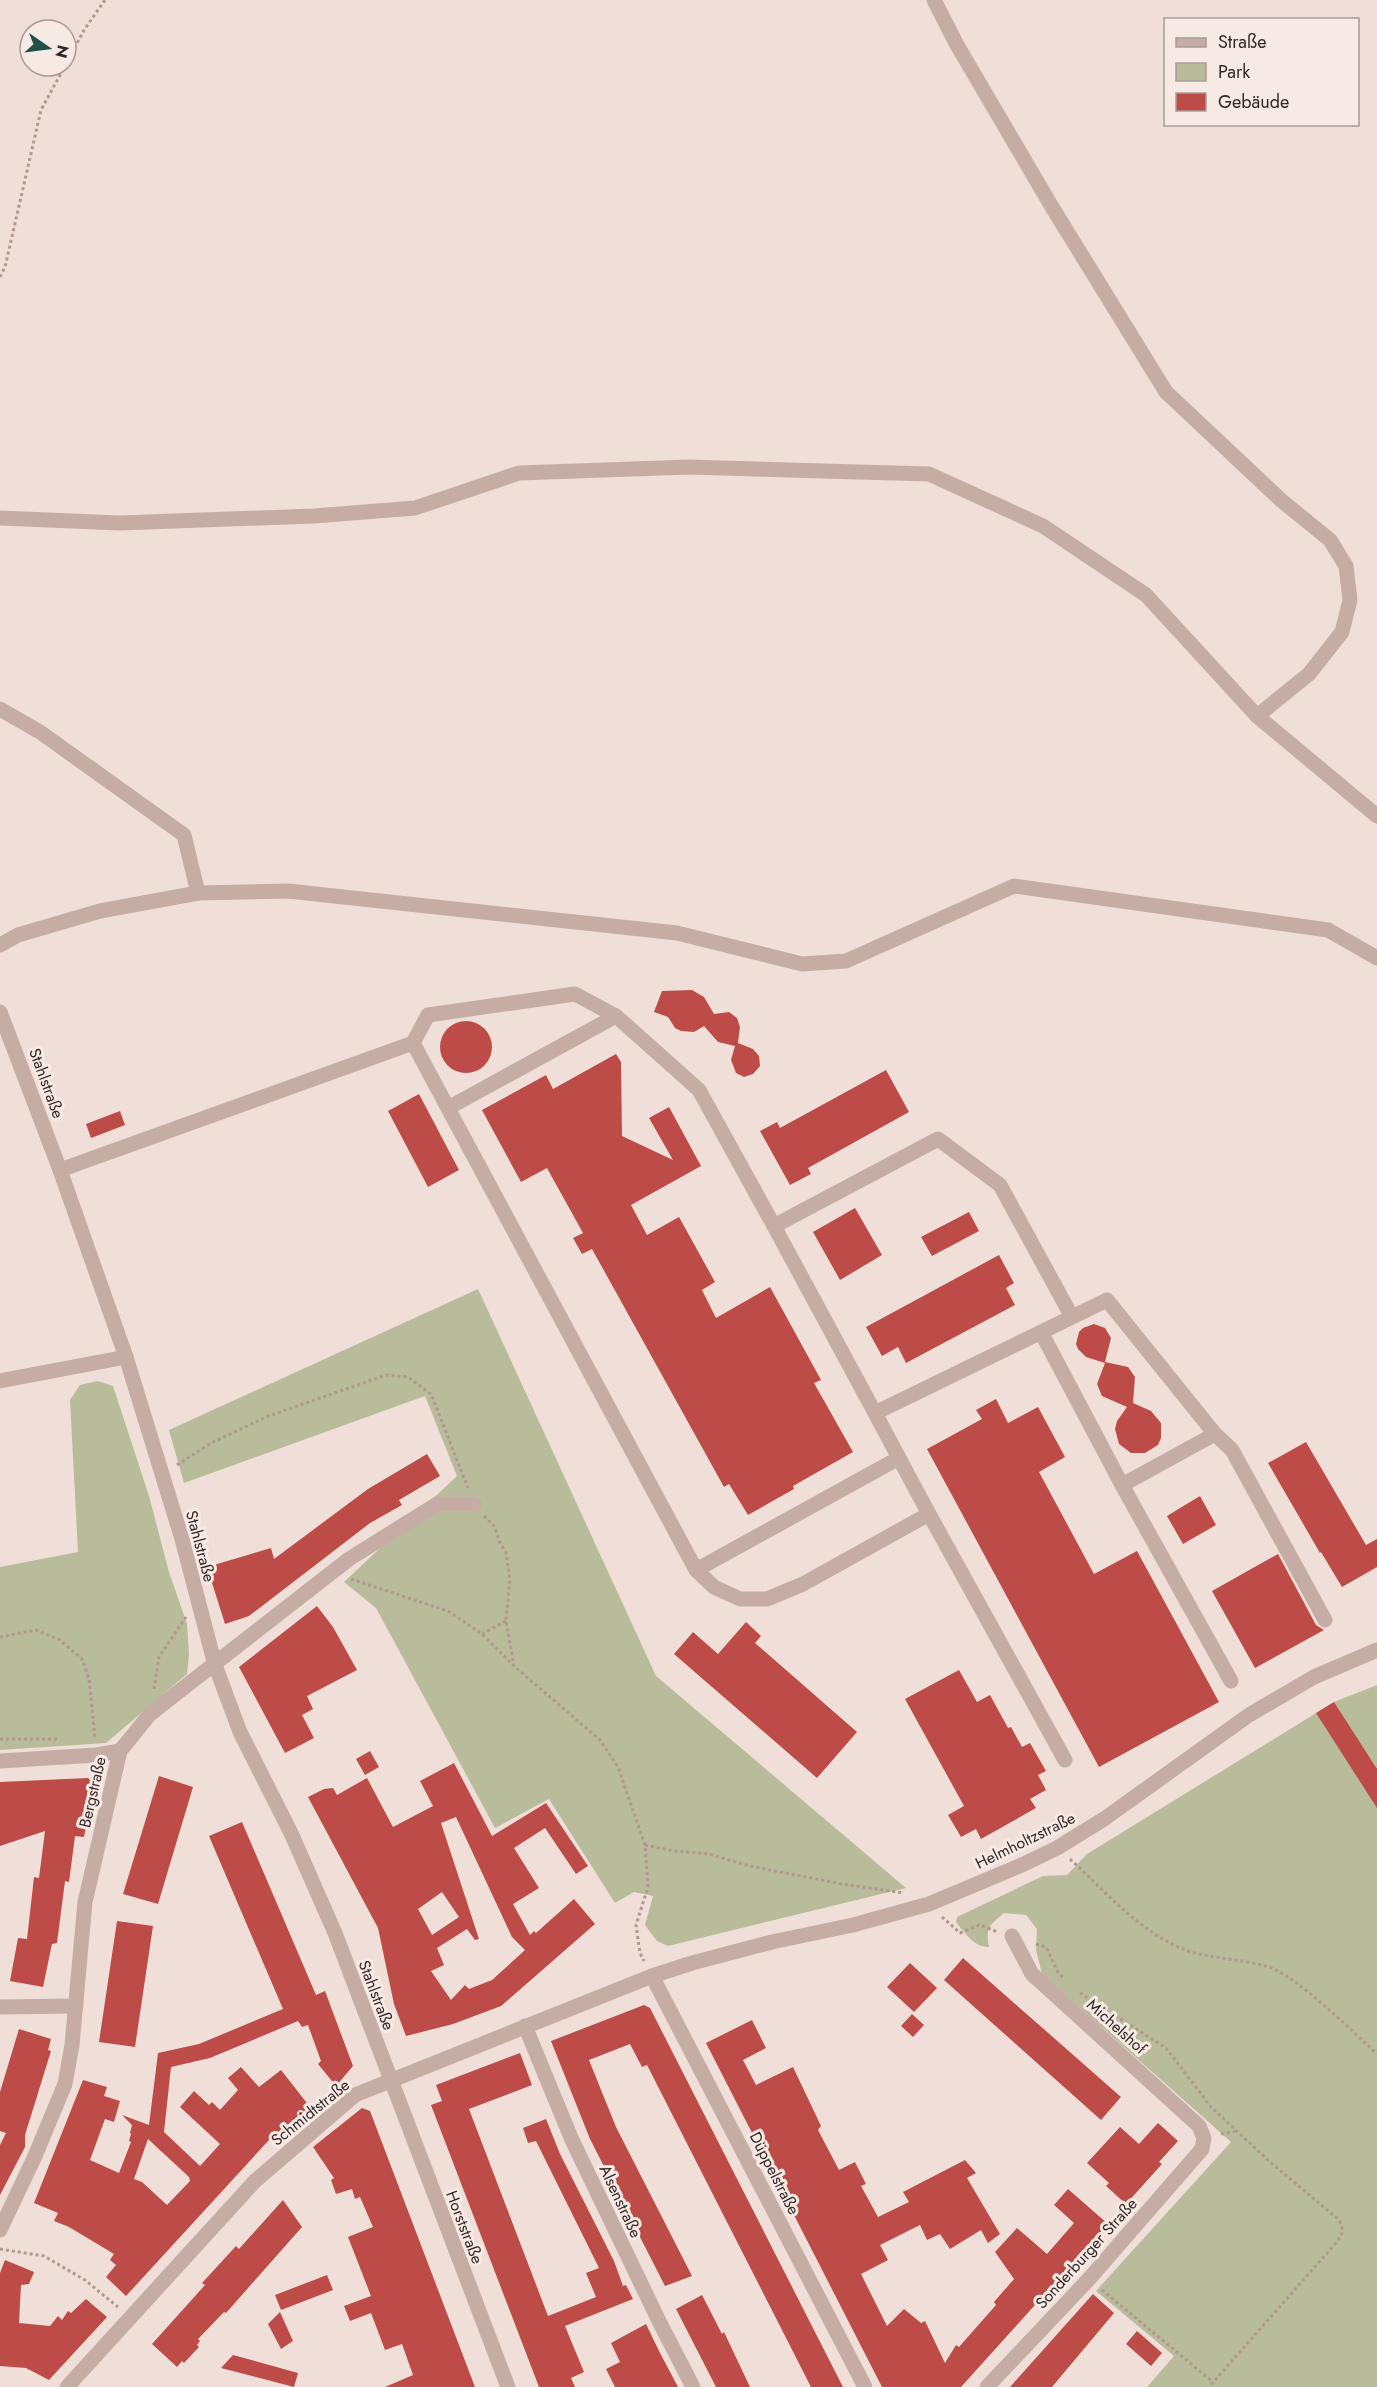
<svg xmlns="http://www.w3.org/2000/svg" width="1377" height="2387" viewBox="0 0 1377 2387" font-family="Jost,sans-serif">
  <style>
    .green { fill: #b8bc9a }
    .building { fill: #bd4c48; fill-rule: evenodd }
    .lines { fill: none; stroke-linecap: round; stroke-linejoin: round }
    .path { stroke: #b19790; stroke-width: 3; stroke-dasharray: 3 3; stroke-linecap: butt }
    .minor { stroke: #c5ada5; stroke-width: 15 }
    .labels { text-anchor: middle; stroke-width: 6; stroke-linejoin: round; paint-order: stroke }
    .street-label { font-size: 16px; fill: #322726; stroke: #f7eae4 }
  </style>
  <rect width="100%" height="100%" fill="#efdfd8"/>
  <g class="green">
    <polygon points="478,1289 656,1676 906,1888 668,1946 657,1941 645,1925 653,1896 634,1892 615,1903 549,1799 495,1828 376,1608 344,1582 457,1476 425,1396 184,1483 169,1430"/>
    <polygon points="98,1381 113,1386 149,1496 169,1572 187,1624 189,1655 187,1674 106,1743 0,1750 0,1567 78,1552 70,1400 80,1385"/>
    <path d="M 1377,1685 L 1377,2387 L 1147,2387 L 1174,2356 L 1096,2291 L 1231,2142 L 1042,1974 L 1036,1950 L 1037,1929 L 1026,1915 L 1004,1913 C 990,1925 985,1927 989,1947 C 975,1948 964,1932 956,1922 L 957,1917 L 1043,1876 L 1067,1875 L 1087,1854 L 1334,1702 Z"/>
  </g>
  <g class="building">
    <polygon points="692,990 704,997 714,1014 729,1012 737,1018 740,1027 738,1043 753,1049 759,1056 760,1066 753,1074 744,1077 736,1073 731,1060 735,1046 718,1042 704,1026 694,1032 681,1031 675,1028 668,1017 654,1012 662,991"/>
    <circle cx="466" cy="1047" r="26"/>
    <polygon points="616,1054 621,1062 622,1136 673,1160 649,1118 669,1107 701,1166 631,1205 647,1235 679,1217 715,1282 702,1290 716,1318 770,1287 821,1380 814,1383 853,1452 793,1486 794,1489 748,1515 729,1484 724,1487 592,1249 582,1254 573,1238 583,1233 547,1168 521,1182 482,1110 546,1075 553,1089"/>
    <polygon points="886,1070 909,1112 808,1168 811,1174 790,1185 760,1131 777,1122 780,1128"/>
    <polygon points="419,1094 459,1170 428,1187 388,1111"/>
    <polygon points="120,1111 125,1125 91,1138 86,1124"/>
    <polygon points="855,1208 882,1255 840,1280 813,1232"/>
    <polygon points="969,1212 979,1231 932,1256 921,1237"/>
    <polygon points="999,1255 1014,1283 1006,1288 1015,1305 906,1363 898,1347 882,1356 866,1327"/>
    <polygon points="1094,1324 1105,1328 1111,1338 1105,1362 1128,1367 1135,1377 1133,1403 1151,1411 1161,1423 1161,1438 1158,1445 1145,1453 1131,1453 1119,1444 1115,1429 1117,1421 1127,1407 1102,1396 1097,1384 1105,1363 1086,1357 1078,1349 1076,1344 1079,1332 1083,1328"/>
    <polygon points="996,1399 1008,1423 1038,1407 1065,1457 1039,1472 1094,1574 1137,1551 1219,1702 1099,1767 927,1449 982,1419 976,1410"/>
    <polygon points="1306,1442 1366,1545 1377,1539 1377,1567 1342,1587 1321,1552 1320,1553 1268,1463"/>
    <polygon points="427,1454 440,1476 399,1500 402,1505 370,1523 249,1616 225,1624 207,1567 271,1548 274,1559 368,1489"/>
    <polygon points="1200,1496 1216,1525 1183,1544 1167,1516"/>
    <polygon points="1278,1554 1316,1625 1324,1630 1255,1668 1212,1591"/>
    <polygon points="317,1606 333,1627 357,1670 307,1696 313,1709 302,1715 314,1738 285,1753 239,1667"/>
    <polygon points="746,1622 761,1636 755,1643 857,1732 817,1778 674,1654 693,1632 718,1654"/>
    <polygon points="959,1670 977,1702 990,1695 1008,1728 1011,1727 1022,1747 1030,1743 1046,1771 1038,1775 1046,1790 1030,1799 1036,1808 981,1839 976,1829 961,1837 948,1815 964,1806 905,1699"/>
    <polygon points="1334,1702 1377,1769 1377,1808 1316,1713"/>
    <polygon points="370,1751 379,1767 365,1775 356,1759"/>
    <path d="M 454,1763 L 492,1836 L 546,1803 L 588,1866 L 576,1874 L 545,1828 L 514,1848 L 539,1888 L 513,1904 L 530,1935 L 534,1931 L 536,1933 L 574,1899 L 595,1924 L 501,2006 L 453,2024 L 406,2036 L 394,2004 L 378,1928 L 308,1797 L 324,1789 L 333,1788 L 337,1795 L 367,1778 L 393,1827 L 433,1806 L 420,1781 ZM 456,1817 L 512,1937 L 525,1950 L 492,1980 L 469,1989 L 465,1985 L 451,2000 L 431,1971 L 444,1965 L 437,1948 L 467,1929 L 475,1940 L 479,1939 L 441,1823 ZM 442,1892 L 459,1917 L 432,1935 L 418,1909 Z"/>
    <polygon points="159,1776 193,1787 158,1904 123,1894"/>
    <polygon points="88,1778 94,1784 84,1837 75,1836 69,1882 65,1881 57,1943 52,1944 43,1987 10,1981 18,1938 27,1939 34,1877 39,1878 45,1831 0,1846 0,1782"/>
    <path d="M 242,1822 L 316,1995 L 325,1991 L 353,2066 L 336,2086 L 318,2064 L 321,2061 L 308,2025 L 302,2027 L 298,2021 L 210,2058 L 171,2067 L 164,2132 L 200,2166 L 220,2144 L 180,2107 L 194,2091 L 209,2105 L 212,2102 L 220,2110 L 238,2090 L 228,2078 L 241,2067 L 259,2087 L 281,2070 L 310,2107 L 269,2140 L 126,2296 L 106,2277 L 116,2265 L 110,2260 L 114,2254 L 69,2227 L 54,2221 L 58,2213 L 34,2203 L 83,2080 L 107,2087 L 104,2096 L 120,2101 L 114,2122 L 105,2119 L 90,2160 L 119,2173 L 131,2142 L 129,2141 L 131,2134 L 130,2133 L 132,2125 L 122,2115 L 149,2125 L 158,2053 L 199,2044 L 283,2009 L 209,1836 ZM 148,2139 L 189,2177 L 190,2181 L 167,2205 L 142,2182 L 134,2179 Z"/>
    <polygon points="117,1921 153,1926 135,2047 99,2042"/>
    <polygon points="963,1958 1121,2097 1101,2120 944,1980"/>
    <polygon points="910,1963 937,1988 914,2012 887,1987"/>
    <polygon points="644,2005 650,2008 843,2387 811,2387 647,2065 642,2067 630,2044 589,2060 616,2127 692,2276 665,2286 590,2139 551,2041"/>
    <polygon points="912,2014 924,2025 913,2037 901,2026"/>
    <polygon points="752,2020 766,2048 743,2060 756,2085 793,2067 821,2126 818,2130 839,2170 855,2162 866,2184 861,2186 878,2217 909,2202 903,2192 965,2160 976,2173 967,2178 1000,2234 988,2243 981,2230 950,2249 940,2234 927,2240 920,2225 880,2245 888,2260 861,2274 887,2326 904,2309 921,2323 925,2321 945,2363 956,2345 959,2347 996,2305 994,2302 1014,2279 995,2252 1017,2228 1047,2254 1074,2223 1054,2205 1068,2189 1108,2224 961,2387 882,2387 706,2043"/>
    <polygon points="19,2029 51,2039 48,2050 51,2051 25,2135 25,2147 0,2195 0,2145 6,2133 0,2131 0,2092"/>
    <polygon points="520,2053 532,2085 469,2109 548,2316 596,2297 586,2273 599,2268 536,2141 528,2143 523,2128 546,2119 560,2154 614,2261 623,2286 626,2285 633,2299 565,2326 584,2372 571,2378 575,2387 539,2387 431,2105 442,2101 436,2085"/>
    <polygon points="362,2108 370,2111 475,2387 385,2387 413,2375 402,2344 385,2350 371,2313 350,2321 344,2306 371,2296 348,2237 373,2227 360,2197 355,2199 352,2189 336,2194 331,2180 334,2178 313,2147"/>
    <polygon points="1158,2123 1178,2141 1159,2162 1162,2164 1126,2204 1106,2186 1109,2183 1087,2163 1120,2127 1139,2144"/>
    <polygon points="283,2200 302,2227 226,2313 224,2312 198,2339 200,2341 197,2345 199,2347 184,2363 182,2361 177,2367 152,2344 205,2285 202,2283 236,2246 239,2249"/>
    <polygon points="5,2260 34,2272 29,2284 21,2285 19,2323 50,2326 58,2316 62,2320 68,2311 71,2313 86,2299 107,2317 49,2380 26,2368 0,2366 0,2273"/>
    <polygon points="327,2275 333,2290 281,2310 275,2295"/>
    <polygon points="1093,2294 1114,2313 1052,2387 1010,2387"/>
    <polygon points="702,2295 722,2334 724,2332 750,2387 716,2387 676,2309"/>
    <polygon points="280,2312 293,2341 281,2349 268,2324"/>
    <polygon points="646,2324 659,2351 678,2387 615,2387 606,2369 620,2362 611,2343"/>
    <polygon points="1137,2331 1162,2353 1151,2366 1126,2344"/>
    <polygon points="233,2355 298,2373 294,2387 221,2368"/>
  </g>
  <g class="lines">
    <g class="path">
      <polyline points="66,64 84,30 105,0"/>
      <polyline points="0,277 5,267 41,110 65,66"/>
      <polyline points="177,1465 211,1443 266,1417 386,1375 408,1377 431,1394 468,1488"/>
      <polyline points="484,1516 495,1527 499,1541 506,1553 510,1579 506,1621 514,1666"/>
      <polyline points="351,1579 448,1611 482,1634 514,1666 600,1740 618,1767 645,1845 648,1887 636,1925 640,1953 644,1961"/>
      <polyline points="482,1634 506,1621"/>
      <polyline points="0,1637 36,1630 60,1640 82,1659 89,1679 95,1738"/>
      <polyline points="154,1689 159,1657 186,1617"/>
      <polyline points="0,1739 60,1739"/>
      <polyline points="645,1845 674,1851 709,1854 750,1866 842,1884 904,1893"/>
      <path d="M 1070,1859 C 1104,1890 1134,1926 1176,1946 C 1203,1959 1237,1958 1266,1966 C 1295,1974 1353,2032 1377,2054"/>
      <polyline points="942,1917 960,1933 979,1925 998,1932"/>
      <polyline points="1036,1944 1046,1947 1058,1972 1064,1978"/>
      <path d="M 1080,1993 L 1166,2048 L 1211,2107 L 1269,2161 L 1339,2220 C 1345,2231 1342,2235 1335,2244 L 1209,2387"/>
      <polyline points="1221,2134 1237,2131"/>
      <polyline points="0,2249 44,2256 85,2280 118,2307"/>
      <polyline points="1102,2290 1213,2382"/>
    </g>
    <g class="minor">
      <polyline points="934,0 957,45 1052,207 1166,392 1282,501 1330,540 1346,566 1350,600 1342,632 1309,674 1257,716"/>
      <polyline points="0,518 120,523 314,516 415,508 519,473 689,467 929,474 1043,526 1146,595 1257,716 1377,816"/>
      <polyline points="0,709 40,732 184,835 198,893"/>
      <polyline points="0,945 18,935 100,911 198,893 288,891 677,933 802,964 846,961 1014,886 1328,930 1377,958"/>
      <polyline points="0,1012 60,1170 126,1357 182,1539 215,1665 240,1732 291,1833 335,1933 508,2387"/>
      <polyline points="413,1043 428,1015 575,994 616,1016"/>
      <polyline points="448,1108 616,1016 699,1090 774,1226"/>
      <polyline points="60,1170 413,1043 696,1570 899,1458 875,1413 1107,1300 1215,1434 1122,1485 1041,1332"/>
      <polyline points="0,1381 126,1357"/>
      <polyline points="875,1413 774,1226 938,1139 1000,1185 1072,1317"/>
      <polyline points="1215,1434 1232,1450 1325,1620"/>
      <polyline points="1122,1485 1231,1681"/>
      <polyline points="929,1514 1065,1760"/>
      <polyline points="696,1570 714,1587 740,1599 767,1599 803,1584 929,1514 899,1458"/>
      <polyline points="0,1761 96,1755 120,1751"/>
      <polyline points="652,1976 865,2387"/>
      <polyline points="0,2007 76,2006"/>
      <polyline points="525,2026 572,2140 659,2321 693,2387"/>
      <polyline points="0,2230 35,2156 65,2084 72,2045 85,1902 120,1751 150,1714 349,1559 437,1504 474,1504"/>
      <polyline points="67,2387 255,2181 355,2095 652,1976 692,1963 772,1942 853,1925 929,1904 1024,1864 1057,1848 1104,1819 1249,1715 1314,1677 1377,1650"/>
      <polyline points="987,2387 1089,2279 1202,2149 1204,2138 1199,2126 1032,1974 1012,1936"/>
    </g>
  </g>
  <g class="labels">
    <g class="street-label">
      <text transform="translate(47 1083) rotate(70)" y="6">Stahlstraße</text>
      <text transform="translate(201 1546) rotate(75)" y="6">Stahlstraße</text>
      <text transform="translate(92 1792) rotate(-77)" y="6">Bergstraße</text>
      <text transform="translate(1025 1840) rotate(-26)" y="6">Helmholtzstraße</text>
      <text transform="translate(377 1995) rotate(69)" y="6">Stahlstraße</text>
      <text transform="translate(1117 2026) rotate(42)" y="6">Michelshof</text>
      <text transform="translate(310 2112) rotate(-39)" y="6">Schmidtstraße</text>
      <text transform="translate(775 2173) rotate(63)" y="6">Düppelstraße</text>
      <text transform="translate(621 2201) rotate(65)" y="6">Alsenstraße</text>
      <text transform="translate(465 2227) rotate(69)" y="6">Horststraße</text>
      <text transform="translate(1086 2253) rotate(-48)" y="6">Sonderburger Straße</text>
    </g>
  </g>
  <rect x="1164" y="18" width="195" height="108" fill="#f7eae4" stroke="#a89c98" stroke-width="1.5"/>
  <rect x="1176" y="38" width="30" height="9" fill="#c5ada5" stroke="#a89c98" stroke-width="1.5"/>
  <text x="1218" y="48" font-size="18" fill="#322726">Straße</text>
  <rect x="1176" y="63" width="30" height="18" fill="#b8bc9a" stroke="#a89c98" stroke-width="1.5"/>
  <text x="1218" y="78" font-size="18" fill="#322726">Park</text>
  <rect x="1176" y="93" width="30" height="18" fill="#bd4c48" stroke="#a89c98" stroke-width="1.5"/>
  <text x="1218" y="108" font-size="18" fill="#322726">Gebäude</text>
  <g transform="translate(48 48) rotate(104)"><circle r="28" fill="#f7eae4" stroke="#a89c98" stroke-width="1.5"/>
  <path d="M0-4.5L10 22L0 15L-10 22Z" fill="#1f5049"/>
  <text y="-9" font-size="16" font-weight="bold" text-anchor="middle" fill="#322726">N</text>
  </g>
</svg>
